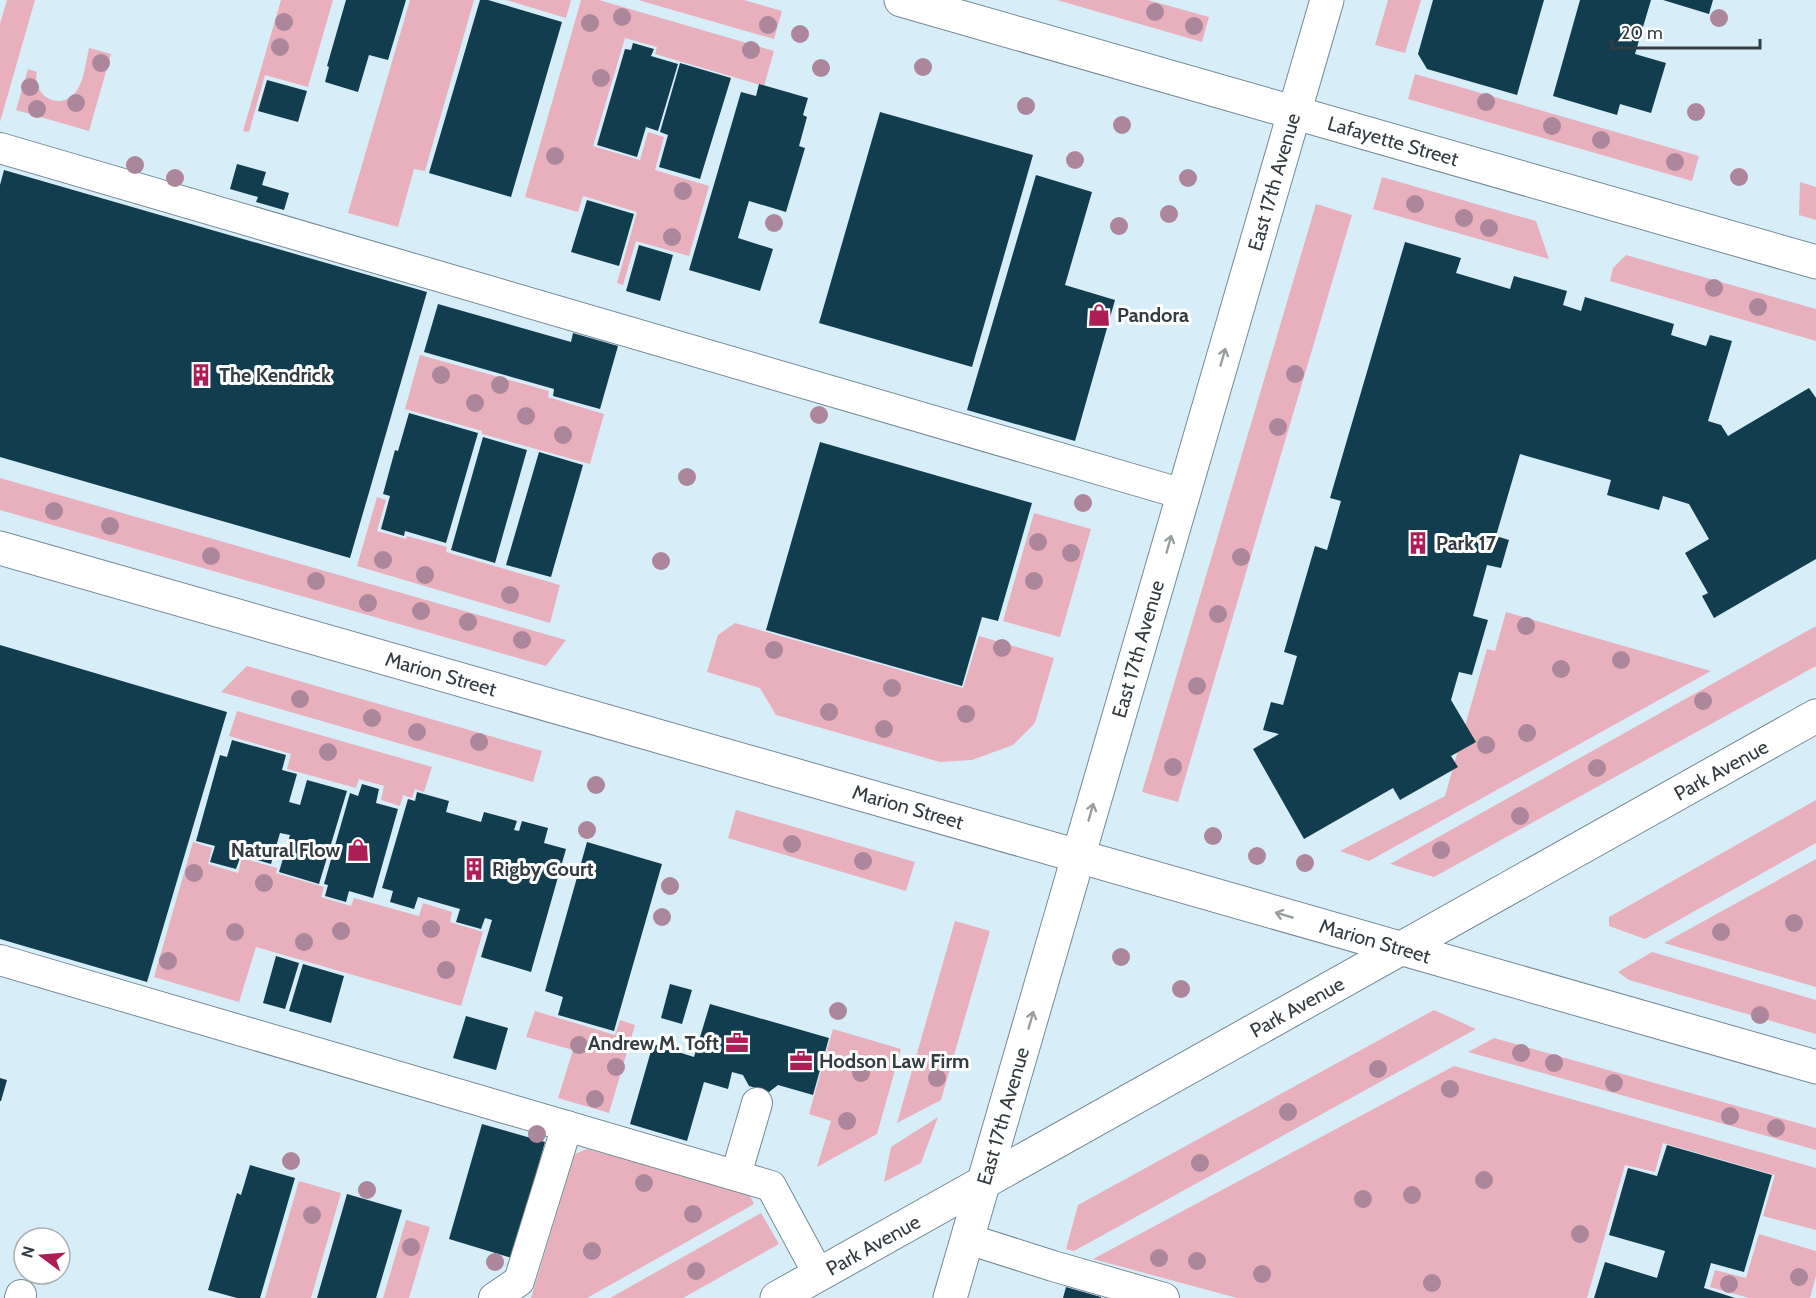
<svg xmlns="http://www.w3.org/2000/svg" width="1816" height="1298" viewBox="0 0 1816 1298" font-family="Cabin,sans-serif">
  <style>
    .green { fill: #e8b0bd }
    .building { fill: #113d4f }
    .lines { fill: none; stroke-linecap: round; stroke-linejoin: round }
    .service-casing { stroke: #758993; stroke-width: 32 }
    .minor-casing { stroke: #758993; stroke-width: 35 }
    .secondary-casing { stroke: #758993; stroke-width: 35 }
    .service { stroke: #fff; stroke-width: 30 }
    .minor { stroke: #fff; stroke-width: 33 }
    .secondary { stroke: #fff; stroke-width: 33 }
    .tree { fill: #ac869a }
    .oneway { stroke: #999ea0 }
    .labels { text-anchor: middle; stroke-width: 6; stroke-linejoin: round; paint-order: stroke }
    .street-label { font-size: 20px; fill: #333c40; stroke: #fff }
    .poi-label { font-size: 20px; font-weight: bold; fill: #333c40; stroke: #fff; text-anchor: start }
  </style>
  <rect width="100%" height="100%" fill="#d7eef9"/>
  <g class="green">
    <polygon points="7,0 35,0 0,122 0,24"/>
    <polygon points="281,0 333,0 308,87 265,75 249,132 243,131"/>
    <polygon points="410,0 474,0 425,171 414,169 398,227 348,213"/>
    <polygon points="506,0 571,0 566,18"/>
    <polygon points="581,0 599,0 774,51 764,86 655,54 657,47 625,38 593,146 640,160 648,132 664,137 655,170 709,186 689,256 636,241 623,285 617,283 637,212 583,196 578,212 525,197"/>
    <polygon points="638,0 744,0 782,11 774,39"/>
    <polygon points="1057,0 1148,0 1209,17 1202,42"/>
    <polygon points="1388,0 1421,0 1405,53 1375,45"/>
    <path d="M 89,48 L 111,54 L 89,131 L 16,110 L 28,69 L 37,72 C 31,94 59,112 75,93 C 84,83 86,61 89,48 Z"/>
    <polygon points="1415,74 1699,156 1692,181 1408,99"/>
    <polygon points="1382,177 1536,221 1549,259 1373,209"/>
    <polygon points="1800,182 1816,187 1816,220 1799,215"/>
    <polygon points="1316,204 1352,215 1178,802 1142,792"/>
    <polygon points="1626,255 1816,309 1816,341 1610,281 1613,268"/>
    <polygon points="420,355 549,391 548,397 604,414 590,464 482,434 482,431 405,409"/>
    <polygon points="0,478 566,640 546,666 0,510"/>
    <polygon points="377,497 386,500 377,531 406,539 407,536 447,547 446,552 560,585 550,623 357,566"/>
    <polygon points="1034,513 1091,529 1060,637 1003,621"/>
    <polygon points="1506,612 1711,671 1369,861 1340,851 1445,796 1487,649 1495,651"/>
    <polygon points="735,623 963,688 979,636 1054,658 1035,723 1013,745 972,760 940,762 776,715 760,688 707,672 718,635"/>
    <polygon points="1816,626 1816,666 1434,877 1390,864"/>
    <polygon points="247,666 542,751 533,782 221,692"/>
    <polygon points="237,711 432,767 424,792 415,789 412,798 403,795 400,806 381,800 384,786 359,779 356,788 287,769 291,754 229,736"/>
    <polygon points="1816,800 1816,843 1645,939 1609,926 1609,917"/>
    <polygon points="736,810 915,862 906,891 728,838"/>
    <polygon points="193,842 212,848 208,864 238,873 242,858 277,868 276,873 324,887 321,897 351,906 354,898 419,916 423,903 452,912 450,922 483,932 461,1006 256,947 239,1002 154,977"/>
    <polygon points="1816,859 1816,987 1664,943"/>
    <polygon points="955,921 990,931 941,1100 897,1123"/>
    <polygon points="1652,952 1816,1000 1816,1034 1629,980 1618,972"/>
    <polygon points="1434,1010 1476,1029 1074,1251 1066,1249 1078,1205"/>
    <polygon points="535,1011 615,1035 620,1020 635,1025 609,1113 558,1098 573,1050 526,1037"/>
    <polygon points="833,1029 901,1049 877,1134 817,1167 831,1121 809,1114"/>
    <polygon points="1494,1038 1816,1128 1816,1150 1468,1052"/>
    <polygon points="1454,1066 1816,1168 1816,1230 1763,1216 1775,1175 1663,1143 1655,1172 1625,1165 1587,1298 1237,1298 1093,1259"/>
    <polygon points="938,1117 921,1163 884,1182 891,1147"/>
    <polygon points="587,1149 748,1192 754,1204 587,1298 531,1298 575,1154"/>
    <polygon points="299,1181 341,1193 311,1298 265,1298"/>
    <polygon points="761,1213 779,1244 683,1298 610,1298"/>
    <polygon points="406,1220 430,1227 409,1298 383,1298"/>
    <polygon points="1759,1234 1816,1251 1816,1276 1810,1298 1749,1298 1710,1287 1715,1270 1746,1278"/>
  </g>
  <g class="building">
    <polygon points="346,0 406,0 388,60 369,55 358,92 325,82 329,67 327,66"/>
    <polygon points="480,0 488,0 562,22 511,197 429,173"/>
    <polygon points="1433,0 1544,0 1517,95 1427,69 1418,54"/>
    <polygon points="1580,0 1651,0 1635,54 1666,63 1651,113 1620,104 1617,115 1553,96"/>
    <polygon points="1663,0 1713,0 1709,14"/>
    <polygon points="633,43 654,49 651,56 678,64 658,131 646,127 637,157 597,145 625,49 631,50"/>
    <polygon points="680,63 731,78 700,179 659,167 668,135 660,132"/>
    <polygon points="267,80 307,91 298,122 258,111"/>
    <polygon points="759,84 808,98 803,115 807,117 799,146 805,148 786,212 749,201 738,238 773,249 760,291 689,270 741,92 756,96"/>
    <polygon points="880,112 1033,155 972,367 819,323"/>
    <polygon points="237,164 266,172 262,185 289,193 284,210 256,202 258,197 230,189"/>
    <polygon points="4,170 427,292 350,558 0,457 0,185"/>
    <polygon points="1036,175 1092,192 1065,285 1115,300 1075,441 967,410"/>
    <polygon points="587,200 634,214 619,266 571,252"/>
    <polygon points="1405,242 1461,258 1456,273 1510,289 1514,276 1567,291 1563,305 1581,311 1585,297 1674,324 1671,335 1706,346 1710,335 1732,341 1708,421 1721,425 1728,436 1809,388 1816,398 1816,559 1714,618 1702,596 1708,593 1685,553 1709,539 1689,504 1663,496 1659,510 1607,495 1611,480 1520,454 1496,536 1509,540 1501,568 1487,565 1473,616 1488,620 1472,675 1459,672 1451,700 1476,742 1451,756 1458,767 1400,800 1393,788 1304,839 1253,749 1279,734 1263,730 1271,702 1283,705 1297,656 1284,652 1315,546 1327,550 1341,501 1330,498"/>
    <polygon points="639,245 673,255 660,301 626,291"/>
    <polygon points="438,304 571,342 573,333 618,346 600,409 553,396 554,389 424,352"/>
    <polygon points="409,413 478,433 446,543 405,531 404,536 381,529 390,496 383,494 395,450 398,451"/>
    <polygon points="483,437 527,450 495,563 451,550"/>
    <polygon points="820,442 1032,503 998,621 982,617 962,686 766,630"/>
    <polygon points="539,452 583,465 551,577 506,565"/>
    <polygon points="0,645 227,712 147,982 0,939"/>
    <polygon points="232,740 286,755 282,770 297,774 289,802 300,805 307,780 347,791 319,884 279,872 290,835 280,833 271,864 241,855 236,869 210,862 215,846 196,841 220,755 227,757"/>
    <polygon points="362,784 379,789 376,803 398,809 373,898 349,891 346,902 325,896 328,885 324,884 350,793 358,796"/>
    <polygon points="417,792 449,801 446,812 481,822 484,812 517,821 514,830 519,831 522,821 548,828 544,843 566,849 531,972 481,957 492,920 485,918 481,929 456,922 460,909 418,897 414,909 390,902 393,891 382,888 408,799 415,801"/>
    <polygon points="587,842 662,864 614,1031 558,1015 563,997 545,991"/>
    <polygon points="276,956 299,963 285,1009 263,1003"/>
    <polygon points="303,964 344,976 331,1023 289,1011"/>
    <polygon points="670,984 692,990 682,1024 661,1018"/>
    <polygon points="710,1004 829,1038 813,1095 778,1085 769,1092 749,1086 743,1075 732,1072 728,1089 704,1082 687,1141 630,1124 653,1044 694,1057"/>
    <polygon points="466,1016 508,1028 496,1070 453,1058"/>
    <polygon points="0,1078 7,1080 1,1101 0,1101"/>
    <polygon points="482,1124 545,1142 512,1258 449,1239"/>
    <polygon points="1667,1145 1772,1175 1744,1272 1711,1263 1704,1288 1735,1298 1594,1298 1605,1262 1657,1278 1665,1251 1609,1235 1628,1168 1657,1176"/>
    <polygon points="250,1165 295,1178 260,1298 237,1298 208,1290 237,1193 241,1195"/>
    <polygon points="347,1194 402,1210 376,1298 317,1298"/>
    <polygon points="1066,1287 1101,1297 1101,1298 1063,1298"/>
  </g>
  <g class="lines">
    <g class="service-casing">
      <g id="service">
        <polyline points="0,148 1183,494"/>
        <polyline points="0,960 771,1186 819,1275"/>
        <polyline points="736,1175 757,1103"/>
        <polyline points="968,1239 1053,1266 1164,1298"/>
        <polyline points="20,1298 21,1295"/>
        <polyline points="494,1298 519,1281 567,1126"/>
      </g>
    </g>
    <g class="minor-casing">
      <g id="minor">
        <polyline points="901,0 1816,262"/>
        <polyline points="0,548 1816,1067"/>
      </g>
    </g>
    <g class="secondary-casing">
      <g id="secondary">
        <polyline points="777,1298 1816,716"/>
        <polyline points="950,1298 1327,0"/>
      </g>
    </g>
    <use href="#service" class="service"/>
    <use href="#minor" class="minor"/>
    <use href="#secondary" class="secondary"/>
  </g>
  <g class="tree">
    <circle cx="1155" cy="12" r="9"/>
    <circle cx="622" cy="17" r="9"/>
    <circle cx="1719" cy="18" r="9"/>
    <circle cx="284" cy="22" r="9"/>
    <circle cx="590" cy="23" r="9"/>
    <circle cx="768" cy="25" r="9"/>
    <circle cx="1194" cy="26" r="9"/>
    <circle cx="800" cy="34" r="9"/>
    <circle cx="280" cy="47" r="9"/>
    <circle cx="751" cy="50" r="9"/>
    <circle cx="101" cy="63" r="9"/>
    <circle cx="923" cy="67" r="9"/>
    <circle cx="821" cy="68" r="9"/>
    <circle cx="601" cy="78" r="9"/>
    <circle cx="30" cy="87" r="9"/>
    <circle cx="1486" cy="102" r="9"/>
    <circle cx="76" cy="103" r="9"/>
    <circle cx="1026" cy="106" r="9"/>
    <circle cx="37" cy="109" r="9"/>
    <circle cx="1696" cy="112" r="9"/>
    <circle cx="1122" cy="125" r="9"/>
    <circle cx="1552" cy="126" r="9"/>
    <circle cx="1601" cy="140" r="9"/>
    <circle cx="555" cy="156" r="9"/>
    <circle cx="1075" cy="160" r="9"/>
    <circle cx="1675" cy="162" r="9"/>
    <circle cx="135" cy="165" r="9"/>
    <circle cx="1739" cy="177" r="9"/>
    <circle cx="175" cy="178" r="9"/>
    <circle cx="1188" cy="178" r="9"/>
    <circle cx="683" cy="191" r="9"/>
    <circle cx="1415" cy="204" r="9"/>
    <circle cx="1169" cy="214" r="9"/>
    <circle cx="1464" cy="218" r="9"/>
    <circle cx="774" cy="223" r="9"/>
    <circle cx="1119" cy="226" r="9"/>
    <circle cx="1489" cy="228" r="9"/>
    <circle cx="672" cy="237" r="9"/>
    <circle cx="1714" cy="288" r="9"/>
    <circle cx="1758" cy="307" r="9"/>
    <circle cx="1295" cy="374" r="9"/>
    <circle cx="441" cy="375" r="9"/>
    <circle cx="500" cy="385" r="9"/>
    <circle cx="475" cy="403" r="9"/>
    <circle cx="819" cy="415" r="9"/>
    <circle cx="526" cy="416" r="9"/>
    <circle cx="1278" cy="427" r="9"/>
    <circle cx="563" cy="435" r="9"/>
    <circle cx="687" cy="477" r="9"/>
    <circle cx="1083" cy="503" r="9"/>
    <circle cx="54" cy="511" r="9"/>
    <circle cx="110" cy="526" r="9"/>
    <circle cx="1038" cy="542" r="9"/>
    <circle cx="1071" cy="553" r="9"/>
    <circle cx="211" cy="556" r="9"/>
    <circle cx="1241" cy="557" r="9"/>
    <circle cx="383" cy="560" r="9"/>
    <circle cx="661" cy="561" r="9"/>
    <circle cx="425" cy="575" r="9"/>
    <circle cx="316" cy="581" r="9"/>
    <circle cx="1034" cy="581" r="9"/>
    <circle cx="510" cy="595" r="9"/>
    <circle cx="368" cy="603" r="9"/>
    <circle cx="421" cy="611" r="9"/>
    <circle cx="1218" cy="614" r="9"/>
    <circle cx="468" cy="622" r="9"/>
    <circle cx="1526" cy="626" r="9"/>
    <circle cx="522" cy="640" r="9"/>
    <circle cx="1002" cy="648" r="9"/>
    <circle cx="774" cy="650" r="9"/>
    <circle cx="1621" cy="660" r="9"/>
    <circle cx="1561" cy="669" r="9"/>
    <circle cx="1197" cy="686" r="9"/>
    <circle cx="892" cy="688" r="9"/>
    <circle cx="300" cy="699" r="9"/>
    <circle cx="1703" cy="701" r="9"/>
    <circle cx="829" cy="712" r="9"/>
    <circle cx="966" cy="714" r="9"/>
    <circle cx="372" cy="718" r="9"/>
    <circle cx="884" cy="729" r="9"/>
    <circle cx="417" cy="732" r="9"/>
    <circle cx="1527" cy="733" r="9"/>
    <circle cx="479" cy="742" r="9"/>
    <circle cx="1486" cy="745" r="9"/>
    <circle cx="328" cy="752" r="9"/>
    <circle cx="1173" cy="767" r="9"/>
    <circle cx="1597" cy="768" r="9"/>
    <circle cx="596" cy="785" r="9"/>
    <circle cx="1520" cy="816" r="9"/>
    <circle cx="587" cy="830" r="9"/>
    <circle cx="1213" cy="836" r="9"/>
    <circle cx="792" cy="844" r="9"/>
    <circle cx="1441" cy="850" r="9"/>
    <circle cx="1257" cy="856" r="9"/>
    <circle cx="863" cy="861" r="9"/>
    <circle cx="1305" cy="863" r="9"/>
    <circle cx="194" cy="873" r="9"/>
    <circle cx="264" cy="883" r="9"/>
    <circle cx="670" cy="886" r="9"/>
    <circle cx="662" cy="917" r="9"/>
    <circle cx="1794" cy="923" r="9"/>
    <circle cx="431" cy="929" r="9"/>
    <circle cx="341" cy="931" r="9"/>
    <circle cx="235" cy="932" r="9"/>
    <circle cx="1721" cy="932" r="9"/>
    <circle cx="304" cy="942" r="9"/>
    <circle cx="1121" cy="957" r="9"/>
    <circle cx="168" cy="961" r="9"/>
    <circle cx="446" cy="970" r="9"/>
    <circle cx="1181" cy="989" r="9"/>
    <circle cx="838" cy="1011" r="9"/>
    <circle cx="1760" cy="1015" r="9"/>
    <circle cx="579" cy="1045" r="9"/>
    <circle cx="1521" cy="1053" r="9"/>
    <circle cx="1554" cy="1063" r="9"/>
    <circle cx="616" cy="1067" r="9"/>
    <circle cx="1378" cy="1069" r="9"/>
    <circle cx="861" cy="1073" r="9"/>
    <circle cx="937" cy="1078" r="9"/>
    <circle cx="1614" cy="1083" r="9"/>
    <circle cx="1450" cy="1089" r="9"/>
    <circle cx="595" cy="1099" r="9"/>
    <circle cx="1288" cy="1112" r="9"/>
    <circle cx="1730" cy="1116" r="9"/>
    <circle cx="847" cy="1121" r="9"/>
    <circle cx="1776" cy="1128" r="9"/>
    <circle cx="537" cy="1134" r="9"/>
    <circle cx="291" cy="1161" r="9"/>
    <circle cx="1200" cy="1163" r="9"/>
    <circle cx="1484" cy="1180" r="9"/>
    <circle cx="644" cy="1183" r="9"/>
    <circle cx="367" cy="1190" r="9"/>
    <circle cx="1412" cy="1195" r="9"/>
    <circle cx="1363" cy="1199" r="9"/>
    <circle cx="693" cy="1214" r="9"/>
    <circle cx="312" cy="1215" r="9"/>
    <circle cx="1580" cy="1234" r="9"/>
    <circle cx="411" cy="1247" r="9"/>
    <circle cx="592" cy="1251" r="9"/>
    <circle cx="1159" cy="1258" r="9"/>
    <circle cx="1197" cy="1261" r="9"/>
    <circle cx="495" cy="1262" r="9"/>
    <circle cx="696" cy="1271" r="9"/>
    <circle cx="1262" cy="1274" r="9"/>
    <circle cx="1799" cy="1277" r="9"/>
    <circle cx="1432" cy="1283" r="9"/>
    <circle cx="1729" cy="1284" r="9"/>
  </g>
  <defs><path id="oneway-shaft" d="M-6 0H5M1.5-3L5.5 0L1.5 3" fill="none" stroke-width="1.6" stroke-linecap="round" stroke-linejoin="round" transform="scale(1.5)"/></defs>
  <g class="oneway">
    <use href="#oneway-shaft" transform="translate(1223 357) rotate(-74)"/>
    <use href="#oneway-shaft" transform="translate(1169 544) rotate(-74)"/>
    <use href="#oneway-shaft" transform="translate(1091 812) rotate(-74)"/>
    <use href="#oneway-shaft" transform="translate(1284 915) rotate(-164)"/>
    <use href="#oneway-shaft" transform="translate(1031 1020) rotate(-74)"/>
  </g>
  <defs>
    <g id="shop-bare" transform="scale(1.8)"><path d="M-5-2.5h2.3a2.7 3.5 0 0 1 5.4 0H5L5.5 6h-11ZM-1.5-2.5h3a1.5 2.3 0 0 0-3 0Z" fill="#ad1e57" stroke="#fff" stroke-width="2.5" paint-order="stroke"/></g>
    <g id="building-bare" transform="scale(1.8)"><path d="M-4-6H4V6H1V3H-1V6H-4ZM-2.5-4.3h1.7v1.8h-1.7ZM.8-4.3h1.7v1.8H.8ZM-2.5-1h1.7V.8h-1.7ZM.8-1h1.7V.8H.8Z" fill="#ad1e57" stroke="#fff" stroke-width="2.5" paint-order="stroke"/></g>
    <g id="office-bare" transform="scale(1.8)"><path d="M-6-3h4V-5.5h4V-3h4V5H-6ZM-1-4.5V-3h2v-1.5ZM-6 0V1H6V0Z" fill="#ad1e57" stroke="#fff" stroke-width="2.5" paint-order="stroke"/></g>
  </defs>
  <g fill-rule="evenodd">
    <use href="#shop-bare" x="1099" y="315"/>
    <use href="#building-bare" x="201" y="375"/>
    <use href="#building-bare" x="1418" y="543"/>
    <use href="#shop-bare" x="358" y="850"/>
    <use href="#building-bare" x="474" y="869"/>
    <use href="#office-bare" x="737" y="1043"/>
    <use href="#office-bare" x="801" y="1061"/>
  </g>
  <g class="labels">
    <g class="street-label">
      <text transform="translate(1393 141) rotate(16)" y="7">Lafayette Street</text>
      <text transform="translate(1274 182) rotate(-74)" y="7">East 17th Avenue</text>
      <text transform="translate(1138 649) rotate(-74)" y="7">East 17th Avenue</text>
      <text transform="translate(441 674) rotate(16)" y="7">Marion Street</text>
      <text transform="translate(1721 770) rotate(-29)" y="7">Park Avenue</text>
      <text transform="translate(908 807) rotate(16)" y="7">Marion Street</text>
      <text transform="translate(1375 941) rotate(16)" y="7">Marion Street</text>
      <text transform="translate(1297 1007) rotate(-29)" y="7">Park Avenue</text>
      <text transform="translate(1003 1116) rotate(-74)" y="7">East 17th Avenue</text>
      <text transform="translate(873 1245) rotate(-29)" y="7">Park Avenue</text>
    </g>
    <g class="poi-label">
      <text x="1117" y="322">Pandora</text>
      <text x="219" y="382">The Kendrick</text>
      <text x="1436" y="550">Park 17</text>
      <text x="340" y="857" text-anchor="end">Natural Flow</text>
      <text x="492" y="876">Rigby Court</text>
      <text x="719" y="1050" text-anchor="end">Andrew M. Toft</text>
      <text x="819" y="1068">Hodson Law Firm</text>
    </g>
  </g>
  <g transform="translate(42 1256) rotate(286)"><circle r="28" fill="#ffffff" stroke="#adb1b3" stroke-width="1.5"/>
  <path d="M0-4.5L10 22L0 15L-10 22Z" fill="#ad1e57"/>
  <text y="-9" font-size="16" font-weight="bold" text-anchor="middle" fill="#333c40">N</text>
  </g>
  <path d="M1612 39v9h148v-9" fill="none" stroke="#333c40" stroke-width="3"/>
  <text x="1621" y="39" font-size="18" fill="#333c40" stroke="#ffffff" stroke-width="4.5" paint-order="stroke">20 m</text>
</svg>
